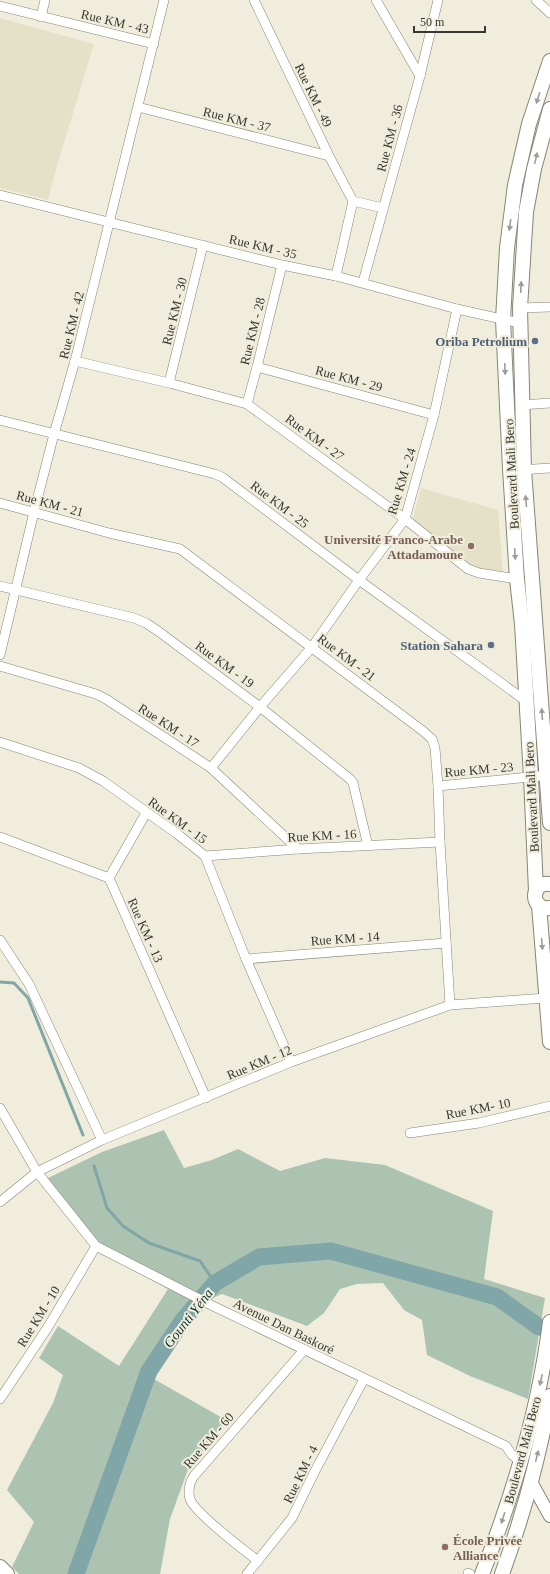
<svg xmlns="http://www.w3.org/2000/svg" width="550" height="1574" viewBox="0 0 550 1574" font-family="'Times New Roman',serif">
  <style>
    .built { fill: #e5e1c8 }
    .green { fill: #adc3b1 }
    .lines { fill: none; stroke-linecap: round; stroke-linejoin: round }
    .stream { stroke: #81a6a7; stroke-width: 3 }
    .river { stroke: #81a6a7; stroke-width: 17 }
    .street-casing { stroke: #878575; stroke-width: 10 }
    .secondary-casing { stroke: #878575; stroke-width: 14 }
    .primary-casing { stroke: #878575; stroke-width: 16 }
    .street { stroke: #fff; stroke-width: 9 }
    .secondary { stroke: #fff; stroke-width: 12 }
    .primary { stroke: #fff; stroke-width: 14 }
    .oneway { fill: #9c9c98 }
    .service-dot { fill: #5c6f8a; stroke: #f0eddc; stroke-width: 1.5 }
    .education-dot { fill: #8d6e63; stroke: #f0eddc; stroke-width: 1.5 }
    .labels { text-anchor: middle; stroke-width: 4; stroke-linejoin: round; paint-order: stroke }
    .street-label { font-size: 13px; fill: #393831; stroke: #f0eddc }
    .service-label { font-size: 13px; font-weight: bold; fill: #4e5e75; stroke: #f0eddc; text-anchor: end }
    .education-label { font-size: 13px; font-weight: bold; fill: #785e54; stroke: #f0eddc; text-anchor: end }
    .water-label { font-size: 14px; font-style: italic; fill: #082f31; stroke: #f0eddc }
  </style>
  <rect width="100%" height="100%" fill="#f0eddc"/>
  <g class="built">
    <polygon points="0,18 94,44 56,169 48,200 0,188"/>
    <polygon points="421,488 498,510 503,574 472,569 412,522"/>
  </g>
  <polygon class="green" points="164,1130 184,1168 212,1160 238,1149 280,1171 325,1158 385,1165 493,1211 484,1279 545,1298 528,1399 470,1376 427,1355 422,1320 404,1310 383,1283 357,1284 340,1289 324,1313 307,1326 222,1294 204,1302 154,1379 226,1420 187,1472 170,1519 160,1574 19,1574 12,1567 34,1522 7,1490 53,1403 63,1375 39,1358 58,1326 119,1366 168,1289 103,1253 48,1178 102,1152"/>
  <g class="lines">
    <g class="stream">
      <polyline points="0,982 14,983 28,998 83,1135"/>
      <polyline points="94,1166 107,1208 123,1226 149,1243 200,1261 215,1283"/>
    </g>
    <polyline class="river" points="76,1574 149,1371 183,1320 215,1283 259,1257 331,1251 497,1297 539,1327 550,1328"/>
    <g class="street-casing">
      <g id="street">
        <polyline points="254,0 329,156 353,201 383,208"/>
        <polyline points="376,0 420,76"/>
        <polyline points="536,0 550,13"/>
        <polyline points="0,6 154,44"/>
        <polyline points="41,17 45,0"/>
        <polyline points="138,107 329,156"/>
        <polyline points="0,195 282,265 336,276 457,309 520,323"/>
        <polyline points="336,276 353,201"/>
        <polyline points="363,282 420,76 438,0"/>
        <polyline points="520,308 550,307"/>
        <polyline points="75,361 169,383 247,404 405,519 468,569 479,573 517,579"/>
        <polyline points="257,367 434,415"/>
        <polyline points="169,383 203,245"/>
        <polyline points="247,404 257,367 282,265"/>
        <polyline points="521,405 550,403"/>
        <polyline points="0,420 215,474 222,477 359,580 526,701"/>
        <polyline points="519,470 550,468"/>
        <polyline points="0,503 109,533 180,549 423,731 432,739 435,748 438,786 440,842 450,1005"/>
        <polyline points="0,586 134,618 146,623 158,631 260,707 350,779 353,783 368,846"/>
        <polyline points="0,655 34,512 54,434 75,361 164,0"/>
        <polyline points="0,666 96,694 106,699 211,768 298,849"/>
        <polyline points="0,742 79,768 103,781 176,833 205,856 246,959 291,1062"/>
        <polyline points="211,768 260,707 312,647 359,580 405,519 434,415 457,309"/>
        <polyline points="438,786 550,775"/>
        <polyline points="0,837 109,878 206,1098"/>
        <polyline points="205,856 298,849 440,842"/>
        <polyline points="109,878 146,813"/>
        <polyline points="0,940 29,984 102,1140"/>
        <polyline points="246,959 446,943"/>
        <polyline points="0,1108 37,1172 96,1246 213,1306 506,1446 512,1455 521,1462"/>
        <polyline points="410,1133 479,1123 550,1106"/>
        <polyline points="0,1202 37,1172 102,1140 291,1062 450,1005 546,998"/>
        <polyline points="0,1399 48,1327 96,1246"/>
        <path d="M 258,1561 C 245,1551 194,1512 190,1499 C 188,1491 189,1483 194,1476 L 304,1350"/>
        <polyline points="468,1573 470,1574"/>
        <polyline points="247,1574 292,1518 315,1471 364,1379"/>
      </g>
    </g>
    <g class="secondary-casing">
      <polyline id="secondary" points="531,1482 550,1516"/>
    </g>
    <g class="primary-casing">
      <g id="primary">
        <polyline points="550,109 534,169 526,212 520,308 524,470 550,823"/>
        <path d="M 550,884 C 530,881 530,911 550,908"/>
        <polyline points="536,891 531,777 522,624 517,579 510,469 503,320 507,248 515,185 529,124 550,61"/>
        <polyline points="539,905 550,1042"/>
        <polyline points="0,1567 7,1574"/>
        <path d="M 482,1574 C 514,1493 539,1409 550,1322"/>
        <path d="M 502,1574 C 523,1516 539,1457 550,1396"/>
      </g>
    </g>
    <use href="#street" class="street"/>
    <use href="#secondary" class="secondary"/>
    <use href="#primary" class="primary"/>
  </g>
  <defs><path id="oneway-solid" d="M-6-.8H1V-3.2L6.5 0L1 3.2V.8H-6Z"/></defs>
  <g class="oneway">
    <use href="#oneway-solid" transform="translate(538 98) rotate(108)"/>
    <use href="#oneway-solid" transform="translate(536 158) rotate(-77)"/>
    <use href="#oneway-solid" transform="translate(510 225) rotate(97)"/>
    <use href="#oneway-solid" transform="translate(521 287) rotate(-87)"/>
    <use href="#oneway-solid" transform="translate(505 369) rotate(88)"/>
    <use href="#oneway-solid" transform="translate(526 501) rotate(-95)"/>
    <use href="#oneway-solid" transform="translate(515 554) rotate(86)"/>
    <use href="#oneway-solid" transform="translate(542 714) rotate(-94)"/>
    <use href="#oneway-solid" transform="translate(542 944) rotate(85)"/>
    <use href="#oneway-solid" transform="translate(541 1380) rotate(102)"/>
    <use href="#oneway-solid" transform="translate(537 1456) rotate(-76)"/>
    <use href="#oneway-solid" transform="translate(503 1518) rotate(108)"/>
  </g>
  <g class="service-dot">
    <circle cx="535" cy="341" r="4"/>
    <circle cx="491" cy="645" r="4"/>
  </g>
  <g class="education-dot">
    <circle cx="471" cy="546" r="4"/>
    <circle cx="445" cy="1547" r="4"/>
  </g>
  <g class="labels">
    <g class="street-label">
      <text transform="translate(115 21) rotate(13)" y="5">Rue KM - 43</text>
      <text transform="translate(314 95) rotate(64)" y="5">Rue KM - 49</text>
      <text transform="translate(237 119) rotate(14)" y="5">Rue KM - 37</text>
      <text transform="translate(389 138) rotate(-75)" y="5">Rue KM - 36</text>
      <text transform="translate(263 246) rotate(13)" y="5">Rue KM - 35</text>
      <text transform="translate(174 311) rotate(-76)" y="5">Rue KM - 30</text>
      <text transform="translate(71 325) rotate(-76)" y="5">Rue KM - 42</text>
      <text transform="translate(252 331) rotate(-76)" y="5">Rue KM - 28</text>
      <text transform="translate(349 378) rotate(15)" y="5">Rue KM - 29</text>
      <text transform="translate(315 437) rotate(36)" y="5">Rue KM - 27</text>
      <text transform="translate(511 474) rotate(-93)" y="5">Boulevard Mali Bero</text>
      <text transform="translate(401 481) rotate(-73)" y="5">Rue KM - 24</text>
      <text transform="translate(50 503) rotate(15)" y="5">Rue KM - 21</text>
      <text transform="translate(280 504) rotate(37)" y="5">Rue KM - 25</text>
      <text transform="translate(347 657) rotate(37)" y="5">Rue KM - 21</text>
      <text transform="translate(225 664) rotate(36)" y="5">Rue KM - 19</text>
      <text transform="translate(169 725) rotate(33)" y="5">Rue KM - 17</text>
      <text transform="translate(479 769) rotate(-5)" y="5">Rue KM - 23</text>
      <text transform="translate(531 797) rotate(-93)" y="5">Boulevard Mali Bero</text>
      <text transform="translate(178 820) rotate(36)" y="5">Rue KM - 15</text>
      <text transform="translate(322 835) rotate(-3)" y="5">Rue KM - 16</text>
      <text transform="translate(146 930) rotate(66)" y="5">Rue KM - 13</text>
      <text transform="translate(345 938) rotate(-4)" y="5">Rue KM - 14</text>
      <text transform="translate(259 1062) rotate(-23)" y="5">Rue KM - 12</text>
      <text transform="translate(478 1108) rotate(-11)" y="5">Rue KM- 10</text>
      <text transform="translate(38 1316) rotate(-58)" y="5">Rue KM - 10</text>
      <text transform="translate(284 1326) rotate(26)" y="5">Avenue Dan Baskoré</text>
      <text transform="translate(208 1440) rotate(-49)" y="5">Rue KM - 60</text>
      <text transform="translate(522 1450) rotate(-75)" y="5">Boulevard Mali Bero</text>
      <text transform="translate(300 1474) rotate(-64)" y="5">Rue KM - 4</text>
    </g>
    <g class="service-label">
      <text x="527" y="346">Oriba Petrolium</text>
      <text x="483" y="650">Station Sahara</text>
    </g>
    <g class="education-label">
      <text x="463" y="544">Université Franco-Arabe<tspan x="463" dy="15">Attadamoune</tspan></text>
      <text x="453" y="1545" text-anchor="start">École Privée<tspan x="453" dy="15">Alliance</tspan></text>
    </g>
    <g class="water-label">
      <text transform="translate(188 1318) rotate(-52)" y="5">Gounti Yéna</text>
    </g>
  </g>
  <path d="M414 26v6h71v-6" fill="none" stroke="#393831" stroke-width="2"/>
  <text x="420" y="26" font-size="12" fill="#393831" stroke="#f0eddc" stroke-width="3" paint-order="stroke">50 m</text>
</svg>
